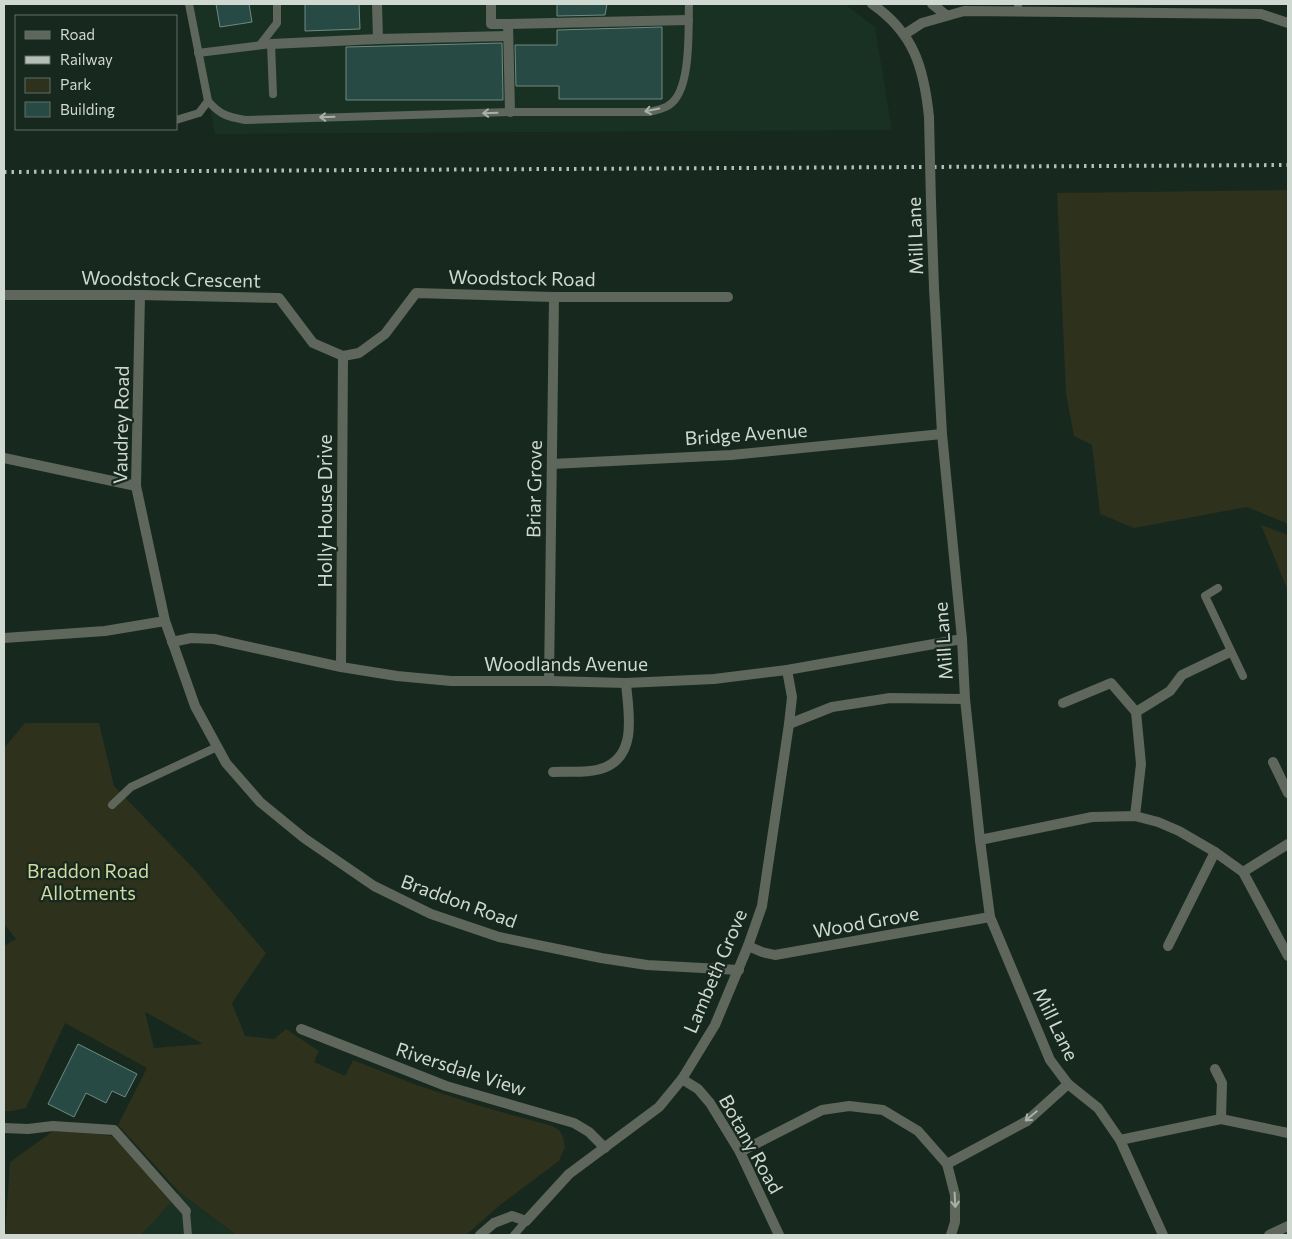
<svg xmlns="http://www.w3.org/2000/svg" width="1292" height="1239" viewBox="0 0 1292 1239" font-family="Commissioner,sans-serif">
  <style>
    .built { fill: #193123 }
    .green { fill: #2e311b; fill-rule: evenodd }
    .building { fill: #274b44; stroke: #708983 }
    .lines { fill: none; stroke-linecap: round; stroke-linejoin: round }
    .service { stroke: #5f665b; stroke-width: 8 }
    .pedestrian { stroke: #5f665b; stroke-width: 10 }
    .minor { stroke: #5f665b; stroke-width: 10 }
    .rail { stroke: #b4bfb8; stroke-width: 4; stroke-dasharray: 2.5 5; stroke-linecap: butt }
    .minor-bridge { stroke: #5f665b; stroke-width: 10 }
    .oneway { stroke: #a8b1a8 }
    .labels { text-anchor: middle; stroke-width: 4.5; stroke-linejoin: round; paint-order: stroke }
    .street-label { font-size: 19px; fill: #cfd9d2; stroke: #17281e }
    .park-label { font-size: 19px; fill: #d2d9a1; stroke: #17281e }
  </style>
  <rect width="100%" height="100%" fill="#17281e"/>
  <g class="built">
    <polygon points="191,4 845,4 875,27 892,130 215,134"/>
    <polygon points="179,1192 236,1235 141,1235"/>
  </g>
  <g class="green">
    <polygon points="1288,190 1288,524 1247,507 1134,528 1100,514 1092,445 1074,436 1066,394 1057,193"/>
    <polygon points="1261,525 1288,535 1288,591"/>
    <path d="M 25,723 L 99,723 L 114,786 L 196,871 L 266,953 L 232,1003 L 245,1036 L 274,1039 L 286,1029 L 319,1051 L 314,1062 L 345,1076 L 353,1060 L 414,1084 L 480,1106 L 552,1126 L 559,1130 L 563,1137 L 565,1147 L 559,1161 L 500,1205 L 466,1235 L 236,1235 L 179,1192 L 118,1125 L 147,1068 L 65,1023 L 26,1108 L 12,1111 L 4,1111 L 4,946 L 16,939 L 4,924 L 4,748 ZM 145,1012 L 203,1044 L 202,1044 L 154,1048 Z"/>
    <polygon points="56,1129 112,1136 172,1201 141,1235 5,1235 10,1162"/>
  </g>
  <g class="building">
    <polygon points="216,4 249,4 252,22 220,27"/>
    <polygon points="305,4 359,4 360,29 305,31"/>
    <polygon points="557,4 607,4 605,15 557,16"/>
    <polygon points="662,27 662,99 559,99 559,86 516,86 515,45 557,45 557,30"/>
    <polygon points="502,43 503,100 346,100 346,47"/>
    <polygon points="78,1044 137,1074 125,1097 112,1091 106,1103 86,1093 74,1117 48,1104"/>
  </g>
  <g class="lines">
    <g class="service">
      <polyline points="1018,4 1018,11"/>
      <polyline points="260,45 277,23 277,4"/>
      <polyline points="198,53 271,44 273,94"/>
      <path d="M 208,101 C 220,115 228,117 245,120 L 510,112 L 650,112 C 656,110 664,109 669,105 C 692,91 688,28 689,4"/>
      <polyline points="176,120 199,113 208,101 189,4"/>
      <polyline points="1218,588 1205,596 1243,676"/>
      <polyline points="112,805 131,787 217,747"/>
      <polyline points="186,1211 188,1235"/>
      <polyline points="514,1235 526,1221"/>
    </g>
    <g class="pedestrian">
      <polyline points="377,4 378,39"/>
      <polyline points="491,4 491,24 508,24"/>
      <polyline points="271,44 378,39 508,36"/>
      <polyline points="510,112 508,24 688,20"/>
    </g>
    <g class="minor">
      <path d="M 872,4 C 914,33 924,68 929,117"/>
      <polyline points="932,4 946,15"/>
      <polyline points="905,34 922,23 964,11 1261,14 1288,23"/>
      <polyline points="931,203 934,288 942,434 962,639 965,699 980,840 990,917 1050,1060 1068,1084 1098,1108 1120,1140 1163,1235"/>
      <polyline points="4,295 140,295 279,298 313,343 343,356"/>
      <polyline points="140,295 136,486 165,621 195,706 226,763 260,802 304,838 374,886 431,914 499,937 601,958 647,965 739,970"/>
      <polyline points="343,356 359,353 385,334 416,293 554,297 728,297"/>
      <polyline points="4,458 136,486"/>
      <polyline points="552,464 731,455 942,434"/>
      <polyline points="4,638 105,631 165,621"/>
      <polyline points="172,642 191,638 214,639 341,667 397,676 451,681 549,681 626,683 714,679 787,670 962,639"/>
      <polyline points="341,667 343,356"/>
      <polyline points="549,681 554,297"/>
      <polyline points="1063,703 1111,683 1136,712"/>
      <polyline points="789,724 832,707 890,698 965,699"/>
      <polyline points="1273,762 1288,793"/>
      <path d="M 553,772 C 569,771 590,774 606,767 C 638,753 628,710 626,683"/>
      <polyline points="1135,816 1141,764 1136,712 1170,691 1182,675 1230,652"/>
      <polyline points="980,840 1092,817 1135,816 1158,822 1179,831 1215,852 1243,872 1288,956"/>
      <polyline points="1243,872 1288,844"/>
      <polyline points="748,946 762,952 775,955 990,917"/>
      <polyline points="1168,946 1215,852"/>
      <polyline points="301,1029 446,1086 574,1123 589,1132 605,1148"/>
      <polyline points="1215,1069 1222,1083 1221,1119"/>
      <polyline points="682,1079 698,1089 710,1103 740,1152 779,1235"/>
      <polyline points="4,1128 28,1129 53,1126 114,1130 186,1211"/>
      <polyline points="1120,1140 1221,1119 1288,1133"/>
      <polyline points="740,1152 822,1110 849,1106 883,1110 918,1131 947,1164 955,1195 955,1222 951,1235"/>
      <polyline points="947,1164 1027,1121 1068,1084"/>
      <polyline points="480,1235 494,1223 512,1216 526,1221 569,1174 659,1107 682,1079 715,1025 748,946 762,906 789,724 792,697 787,670"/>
      <polyline points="1269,1235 1288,1226"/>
    </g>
    <polyline class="rail" points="4,172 1288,165"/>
    <polyline class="minor-bridge" points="929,117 931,203"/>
  </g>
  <defs><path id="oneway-shaft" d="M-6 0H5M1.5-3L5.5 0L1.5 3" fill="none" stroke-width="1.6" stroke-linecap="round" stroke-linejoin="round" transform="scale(1.25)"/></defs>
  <g class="oneway">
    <use href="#oneway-shaft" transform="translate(652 110) rotate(168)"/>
    <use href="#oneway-shaft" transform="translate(490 113) rotate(178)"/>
    <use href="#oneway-shaft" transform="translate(327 117) rotate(178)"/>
    <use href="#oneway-shaft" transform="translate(1031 1116) rotate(140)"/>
    <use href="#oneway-shaft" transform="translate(955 1200) rotate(87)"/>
  </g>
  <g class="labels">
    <g class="street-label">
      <text transform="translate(915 236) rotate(-92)" y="7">Mill Lane</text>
      <text transform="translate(522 278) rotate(1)" y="7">Woodstock Road</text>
      <text transform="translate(171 279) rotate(1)" y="7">Woodstock Crescent</text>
      <text transform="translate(121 425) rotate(-89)" y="7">Vaudrey Road</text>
      <text transform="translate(746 434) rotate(-4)" y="7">Bridge Avenue</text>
      <text transform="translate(534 489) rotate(-89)" y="7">Briar Grove</text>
      <text transform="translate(325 511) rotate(-90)" y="7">Holly House Drive</text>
      <text transform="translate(943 641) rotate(-94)" y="7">Mill Lane</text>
      <text x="566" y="671">Woodlands Avenue</text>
      <text transform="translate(459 901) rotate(20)" y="7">Braddon Road</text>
      <text transform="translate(866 922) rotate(-10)" y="7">Wood Grove</text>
      <text transform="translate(715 971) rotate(-67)" y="7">Lambeth Grove</text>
      <text transform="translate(1056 1024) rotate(64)" y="7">Mill Lane</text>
      <text transform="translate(461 1069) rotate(18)" y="7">Riversdale View</text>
      <text transform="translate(751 1144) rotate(61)" y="7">Botany Road</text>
    </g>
    <g class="park-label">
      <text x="88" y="878">Braddon Road<tspan x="88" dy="22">Allotments</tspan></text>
    </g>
  </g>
  <rect width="1292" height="1239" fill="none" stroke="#cfd9d2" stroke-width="10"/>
  <rect x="15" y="15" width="162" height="115" fill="#17281e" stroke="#616f66"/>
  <rect x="25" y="31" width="25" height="8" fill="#5f665b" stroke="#616f66"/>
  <text x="60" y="40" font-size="15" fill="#cfd9d2">Road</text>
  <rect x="25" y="56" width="25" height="8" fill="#b4bfb8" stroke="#616f66"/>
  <text x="60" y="65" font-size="15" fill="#cfd9d2">Railway</text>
  <rect x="25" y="78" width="25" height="15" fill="#2e311b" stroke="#616f66"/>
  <text x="60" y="90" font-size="15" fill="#cfd9d2">Park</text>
  <rect x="25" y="102" width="25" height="15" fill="#274b44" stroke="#616f66"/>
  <text x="60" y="115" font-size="15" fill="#cfd9d2">Building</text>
</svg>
